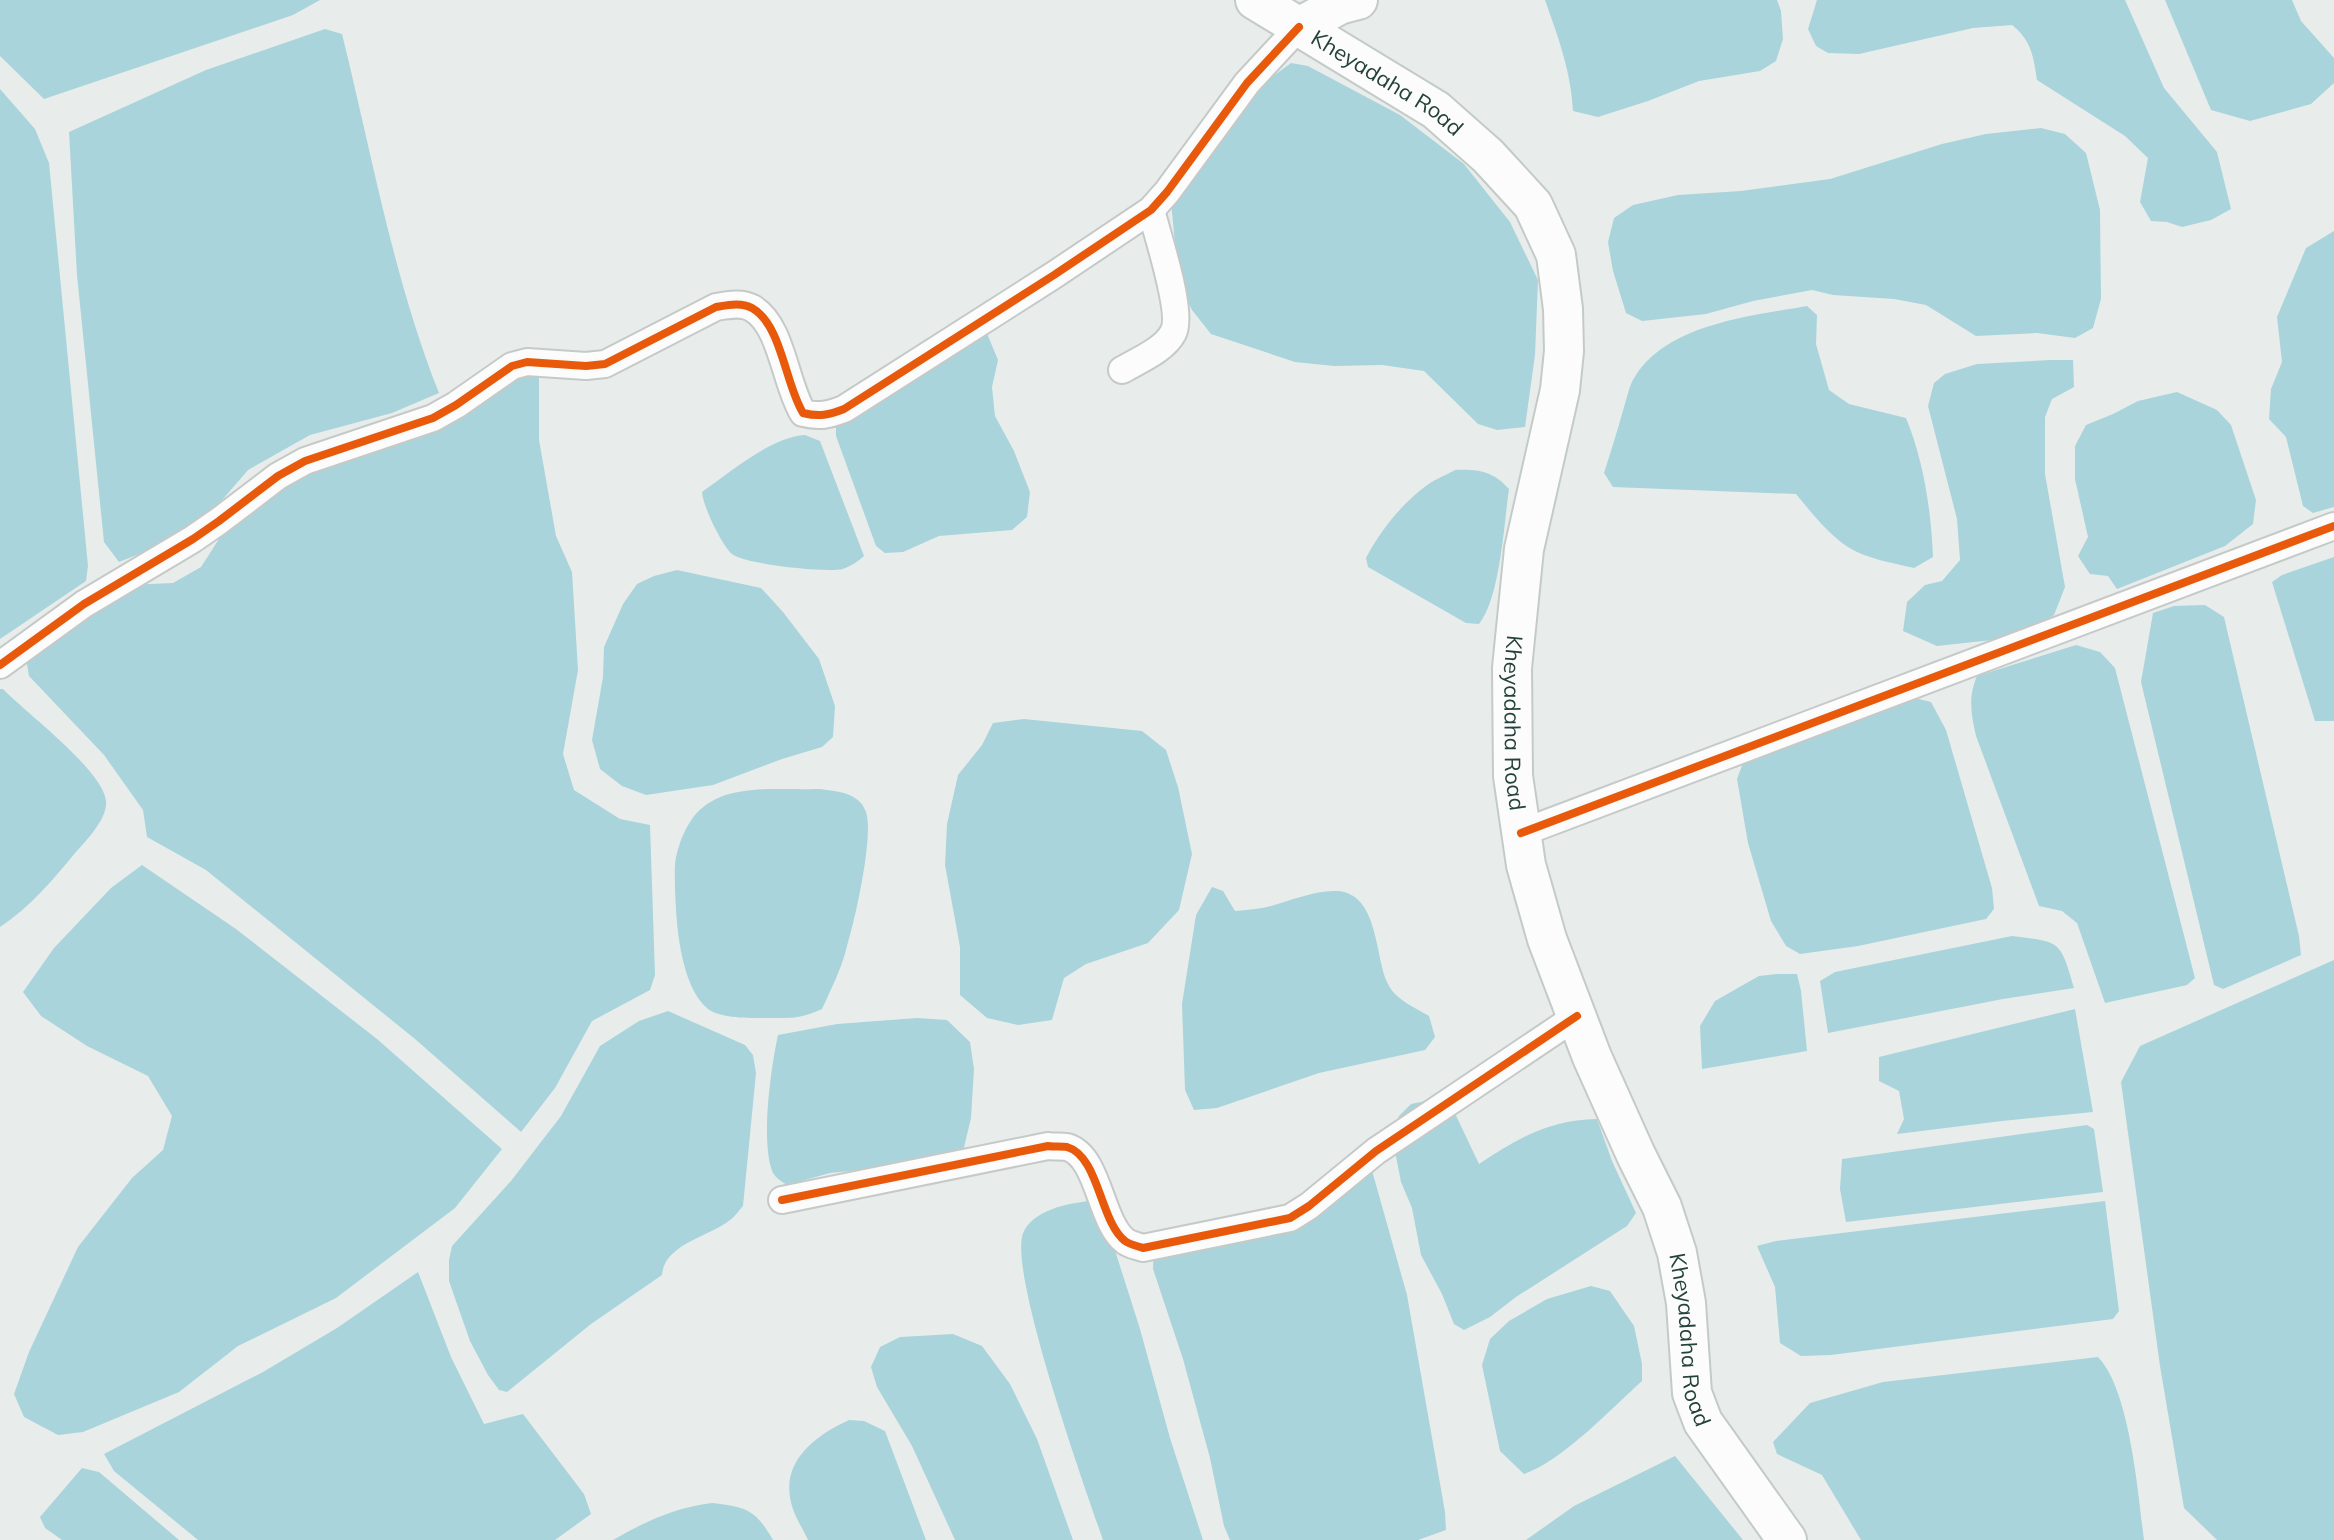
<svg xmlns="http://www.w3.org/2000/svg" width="2334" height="1540" viewBox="0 0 2334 1540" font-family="Mulish,sans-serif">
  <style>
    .water { fill: #a9d4db }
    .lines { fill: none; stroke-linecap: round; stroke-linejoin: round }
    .minor-casing { stroke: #c5cac8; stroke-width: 30 }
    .secondary-casing { stroke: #c3cbc8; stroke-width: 42 }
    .minor { stroke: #fcfcfc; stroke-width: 26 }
    .secondary { stroke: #fcfcfc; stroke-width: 38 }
    .cycleway-casing { stroke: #f7fbf9; stroke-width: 13 }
    .cycleway { stroke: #e8590c; stroke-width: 8 }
    .labels { text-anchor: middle; stroke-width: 7; stroke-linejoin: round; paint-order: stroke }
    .street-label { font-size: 22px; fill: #24423a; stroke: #f7fbf9 }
  </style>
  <rect width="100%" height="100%" fill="#e8edeb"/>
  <g class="water">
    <polygon points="0,0 320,0 293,15 44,99 0,56"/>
    <path d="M 1545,0 L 1777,0 L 1781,11 L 1783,39 L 1776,61 L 1760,71 L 1699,81 L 1648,101 L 1598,117 L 1573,111 C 1571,71 1558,37 1545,0 Z"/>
    <path d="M 1817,0 L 2125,0 L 2164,88 L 2217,152 L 2231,209 L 2211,220 L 2182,227 L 2167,222 L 2151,221 L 2140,202 L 2148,158 L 2125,136 L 2037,80 C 2033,56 2032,41 2012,25 L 1973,28 L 1859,54 L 1828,53 L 1816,46 L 1808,29 Z"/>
    <polygon points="2165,0 2292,0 2301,21 2334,58 2334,83 2311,104 2250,121 2211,110"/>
    <path d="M 325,29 L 342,34 C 372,155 393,277 439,393 L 392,413 L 310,435 L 248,470 L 217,506 L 154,548 L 119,562 L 104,542 L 77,275 L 69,132 L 206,70 Z"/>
    <polygon points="1291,63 1308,66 1400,115 1464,164 1510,222 1538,280 1535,355 1525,427 1497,430 1478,424 1424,371 1382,365 1334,366 1295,362 1211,334 1192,310 1179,284 1171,202 1249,94"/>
    <polygon points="0,89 35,129 49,163 88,566 86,581 0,639"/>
    <polygon points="2041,128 2065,134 2086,153 2100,210 2101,299 2093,328 2075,338 2037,333 1976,336 1926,305 1894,299 1833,295 1812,290 1753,301 1706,314 1642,321 1626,313 1613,271 1608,242 1614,218 1633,205 1678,195 1741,191 1830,179 1942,144 1986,134"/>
    <polygon points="2334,231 2334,507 2313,513 2303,506 2286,437 2269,419 2271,389 2282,362 2277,317 2306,248"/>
    <path d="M 1807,306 L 1817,315 L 1816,344 L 1829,390 L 1849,404 L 1906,418 C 1924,462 1931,510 1933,557 L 1914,568 C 1893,563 1867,559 1848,547 C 1827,533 1812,513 1796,494 L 1613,487 L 1604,473 C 1611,451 1618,429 1624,407 C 1627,398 1629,386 1634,378 C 1666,324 1751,316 1807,306 Z"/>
    <polygon points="986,331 998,360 992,387 995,416 1014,451 1030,492 1027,517 1012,530 939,536 903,552 885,553 876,546 836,436 836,422"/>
    <polygon points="2050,360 2073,360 2074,387 2052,399 2045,417 2045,474 2065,587 2054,615 2020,637 1937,646 1903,631 1907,602 1925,585 1942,581 1960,560 1957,519 1928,406 1934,383 1945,374 1977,364"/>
    <polygon points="518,371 539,375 539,440 556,536 572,572 578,670 563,754 574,790 620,819 650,825 655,975 650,990 592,1021 555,1088 521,1132 415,1039 206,870 147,837 143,810 104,755 29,676 26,658 128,585 173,583 201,567 226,528 285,481"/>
    <polygon points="2177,392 2217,410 2231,425 2256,500 2253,524 2225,546 2117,589 2108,576 2090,574 2078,556 2088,537 2075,479 2075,446 2086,425 2113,414 2138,401"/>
    <path d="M 805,435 L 820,441 L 864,556 C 857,562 851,566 843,569 C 826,573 743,564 732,554 C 721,544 703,506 702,492 C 729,473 771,437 805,435 Z"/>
    <path d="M 1455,470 C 1478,469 1493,471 1509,489 C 1504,524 1500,598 1479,624 L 1466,623 L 1368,567 L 1366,558 C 1379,533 1399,507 1422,489 C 1431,481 1444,476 1455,470 Z"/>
    <polygon points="2334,557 2334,721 2315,721 2272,582 2282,575"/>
    <polygon points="677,570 761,588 783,612 819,659 835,706 833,737 822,747 782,759 713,785 646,795 622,786 600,769 592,740 603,677 604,647 623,604 637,584 654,576"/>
    <polygon points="2205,605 2224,617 2299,936 2301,955 2223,989 2214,985 2141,682 2153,613 2174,606"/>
    <path d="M 2076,645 L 2100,652 L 2115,668 L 2195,978 L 2187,985 L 2105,1003 L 2077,923 L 2062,911 L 2039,906 L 1976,736 C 1971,714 1968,697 1977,676 Z"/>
    <path d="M 0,689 L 3,689 C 26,713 103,770 106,801 C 108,818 86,841 75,853 C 52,881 30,907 0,927 Z"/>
    <polygon points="1907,696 1931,702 1946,730 1992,888 1994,909 1986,919 1858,946 1800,954 1786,946 1771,921 1748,843 1737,779 1746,755"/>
    <polygon points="1024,719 1142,731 1166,750 1178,787 1192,854 1179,910 1148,943 1086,964 1064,978 1052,1020 1018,1025 987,1018 960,995 960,947 945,865 947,824 958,775 982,745 993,723"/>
    <path d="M 819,789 C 836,791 859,792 866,812 C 874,836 855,920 847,946 C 842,968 831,989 822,1009 C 800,1019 792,1018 768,1018 C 753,1018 721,1019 708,1009 C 680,986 676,923 675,888 C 675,878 674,867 676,857 C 682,833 692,810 716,799 C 743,785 789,790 819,789 Z"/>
    <polygon points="142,865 236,929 377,1039 502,1149 455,1208 336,1298 238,1346 179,1392 83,1432 58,1435 24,1417 14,1394 29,1352 78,1247 132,1178 163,1150 172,1116 148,1076 87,1046 41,1016 23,992 54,948 111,888"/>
    <path d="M 1212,887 L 1223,891 L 1235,911 C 1247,910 1259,909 1271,906 C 1292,900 1316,890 1337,891 C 1378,893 1375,955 1387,982 C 1394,999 1414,1007 1429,1016 L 1435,1037 L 1425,1050 L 1319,1073 L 1217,1108 L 1194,1110 L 1185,1090 L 1182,1004 L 1196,915 Z"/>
    <path d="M 2012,936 C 2061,942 2060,940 2074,988 L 2003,999 L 1828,1033 L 1820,981 L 1835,972 Z"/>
    <polygon points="2334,960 2334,1540 2217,1540 2184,1508 2160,1366 2121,1082 2140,1046"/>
    <polygon points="1777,974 1797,974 1801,991 1807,1051 1702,1069 1700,1026 1715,1001 1759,976"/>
    <polygon points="2075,1009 2093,1112 2002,1121 1897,1134 1904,1119 1899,1091 1879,1081 1879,1057"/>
    <path d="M 668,1011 L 745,1045 L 753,1055 L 756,1073 L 743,1206 C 739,1210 735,1217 730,1220 C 709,1237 664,1244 662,1275 L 591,1324 L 507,1392 L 499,1390 L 488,1375 L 470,1341 L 449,1281 L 449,1260 L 452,1246 L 511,1181 L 561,1116 L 600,1046 L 639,1021 Z"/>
    <path d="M 917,1018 L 947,1020 L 970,1042 L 974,1069 L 971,1118 L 961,1160 L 830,1173 L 787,1185 C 781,1181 776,1178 773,1173 C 760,1144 771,1067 778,1035 L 837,1024 Z"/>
    <path d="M 1435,1099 L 1452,1107 L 1479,1164 C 1518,1138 1549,1120 1597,1119 L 1612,1161 L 1636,1213 L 1627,1226 L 1516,1297 L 1490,1317 L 1464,1330 L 1454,1324 L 1442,1294 L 1421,1255 L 1412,1208 L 1401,1182 L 1395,1151 L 1394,1130 L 1399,1116 L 1411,1104 Z"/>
    <polygon points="2087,1125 2094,1129 2103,1192 1846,1222 1840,1189 1842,1159"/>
    <polygon points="1371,1167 1407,1295 1445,1512 1446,1530 1418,1540 1230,1540 1224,1526 1210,1458 1183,1359 1153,1269 1154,1244 1257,1238"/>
    <path d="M 1089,1201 L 1106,1222 L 1140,1329 L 1170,1438 L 1203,1540 L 1103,1540 C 1087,1493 1005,1265 1024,1231 C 1036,1209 1067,1204 1089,1201 Z"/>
    <polygon points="2105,1201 2119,1311 2113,1319 1831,1355 1801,1356 1780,1343 1775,1287 1757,1246 1776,1241"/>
    <polygon points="418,1272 451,1357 484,1424 523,1414 584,1494 591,1514 555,1540 198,1540 114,1471 104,1454 263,1372 337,1328"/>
    <path d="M 1591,1286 L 1610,1291 L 1634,1326 L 1642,1364 L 1642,1381 C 1611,1409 1562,1461 1524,1474 L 1500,1451 L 1482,1365 L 1490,1339 L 1509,1321 L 1547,1299 Z"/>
    <polygon points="953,1334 982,1346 1010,1384 1037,1439 1073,1540 955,1540 912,1446 877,1387 871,1367 880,1347 900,1337"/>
    <path d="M 2098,1357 C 2130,1390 2138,1493 2144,1540 L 1861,1540 L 1822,1475 L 1777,1454 L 1773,1442 L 1810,1403 L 1883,1382 Z"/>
    <path d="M 849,1420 L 864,1421 L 885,1431 L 926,1540 L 808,1540 C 803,1529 795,1517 792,1506 C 779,1463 814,1436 849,1420 Z"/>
    <polygon points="1675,1456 1743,1540 1526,1540 1574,1506"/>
    <polygon points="82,1468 99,1472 179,1540 62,1540 45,1528 40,1517"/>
    <path d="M 712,1503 C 746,1507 755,1509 773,1540 L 613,1540 C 646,1521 674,1508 712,1503 Z"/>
  </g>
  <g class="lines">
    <g class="minor-casing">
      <g id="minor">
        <path d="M 1122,370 C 1139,360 1164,350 1173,333 C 1184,314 1157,234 1151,210"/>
        <path d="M 0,665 L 84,604 L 193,539 L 219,521 L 278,476 L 305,461 L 433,418 L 456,405 L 512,366 L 527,362 L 586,366 L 605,364 L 716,307 C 728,305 741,302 752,308 C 782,325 785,384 803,413 C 819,417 829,415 844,409 L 1054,275 L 1151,210 L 1167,192 L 1247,83 L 1299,27"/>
        <polyline points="1521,833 2334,526"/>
        <path d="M 782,1200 L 1048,1146 C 1053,1147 1061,1146 1067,1147 C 1099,1156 1100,1222 1125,1241 C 1130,1245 1138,1246 1143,1248 L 1290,1218 L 1309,1206 L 1376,1151 L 1577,1016"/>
      </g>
    </g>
    <g class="secondary-casing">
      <g id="secondary">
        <path id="s1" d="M 1255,0 L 1436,110 L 1488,156 L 1533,205 L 1556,255 L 1563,309 L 1564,351 L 1560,390 L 1524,549 L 1512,668 L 1513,776 L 1526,865 L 1547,939 L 1592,1057 L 1636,1155 L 1662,1207 L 1677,1253 L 1686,1303 L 1692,1393 L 1703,1422 L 1787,1540"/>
        <polyline points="1299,27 1339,5 1358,0"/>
      </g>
    </g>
    <use href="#minor" class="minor"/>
    <use href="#secondary" class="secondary"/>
    <g class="cycleway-casing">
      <g id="cycleway">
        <path d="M 0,665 L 84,604 L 193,539 L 219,521 L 278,476 L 305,461 L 433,418 L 456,405 L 512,366 L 527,362 L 586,366 L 605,364 L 716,307 C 728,305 741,302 752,308 C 782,325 785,384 803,413 C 819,417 829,415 844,409 L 1054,275 L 1151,210 L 1167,192 L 1247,83 L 1299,27"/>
        <polyline points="1521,833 2334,526"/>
        <path d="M 782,1200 L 1048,1146 C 1053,1147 1061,1146 1067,1147 C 1099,1156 1100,1222 1125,1241 C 1130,1245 1138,1246 1143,1248 L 1290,1218 L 1309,1206 L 1376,1151 L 1577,1016"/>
      </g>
    </g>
    <use href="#cycleway" class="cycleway"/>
  </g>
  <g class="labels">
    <g class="street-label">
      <text dy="8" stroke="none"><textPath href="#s1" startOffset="156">Kheyadaha Road</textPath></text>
      <text dy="8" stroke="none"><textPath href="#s1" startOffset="876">Kheyadaha Road</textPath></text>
      <text dy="8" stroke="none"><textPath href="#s1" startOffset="1524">Kheyadaha Road</textPath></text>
    </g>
  </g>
</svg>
